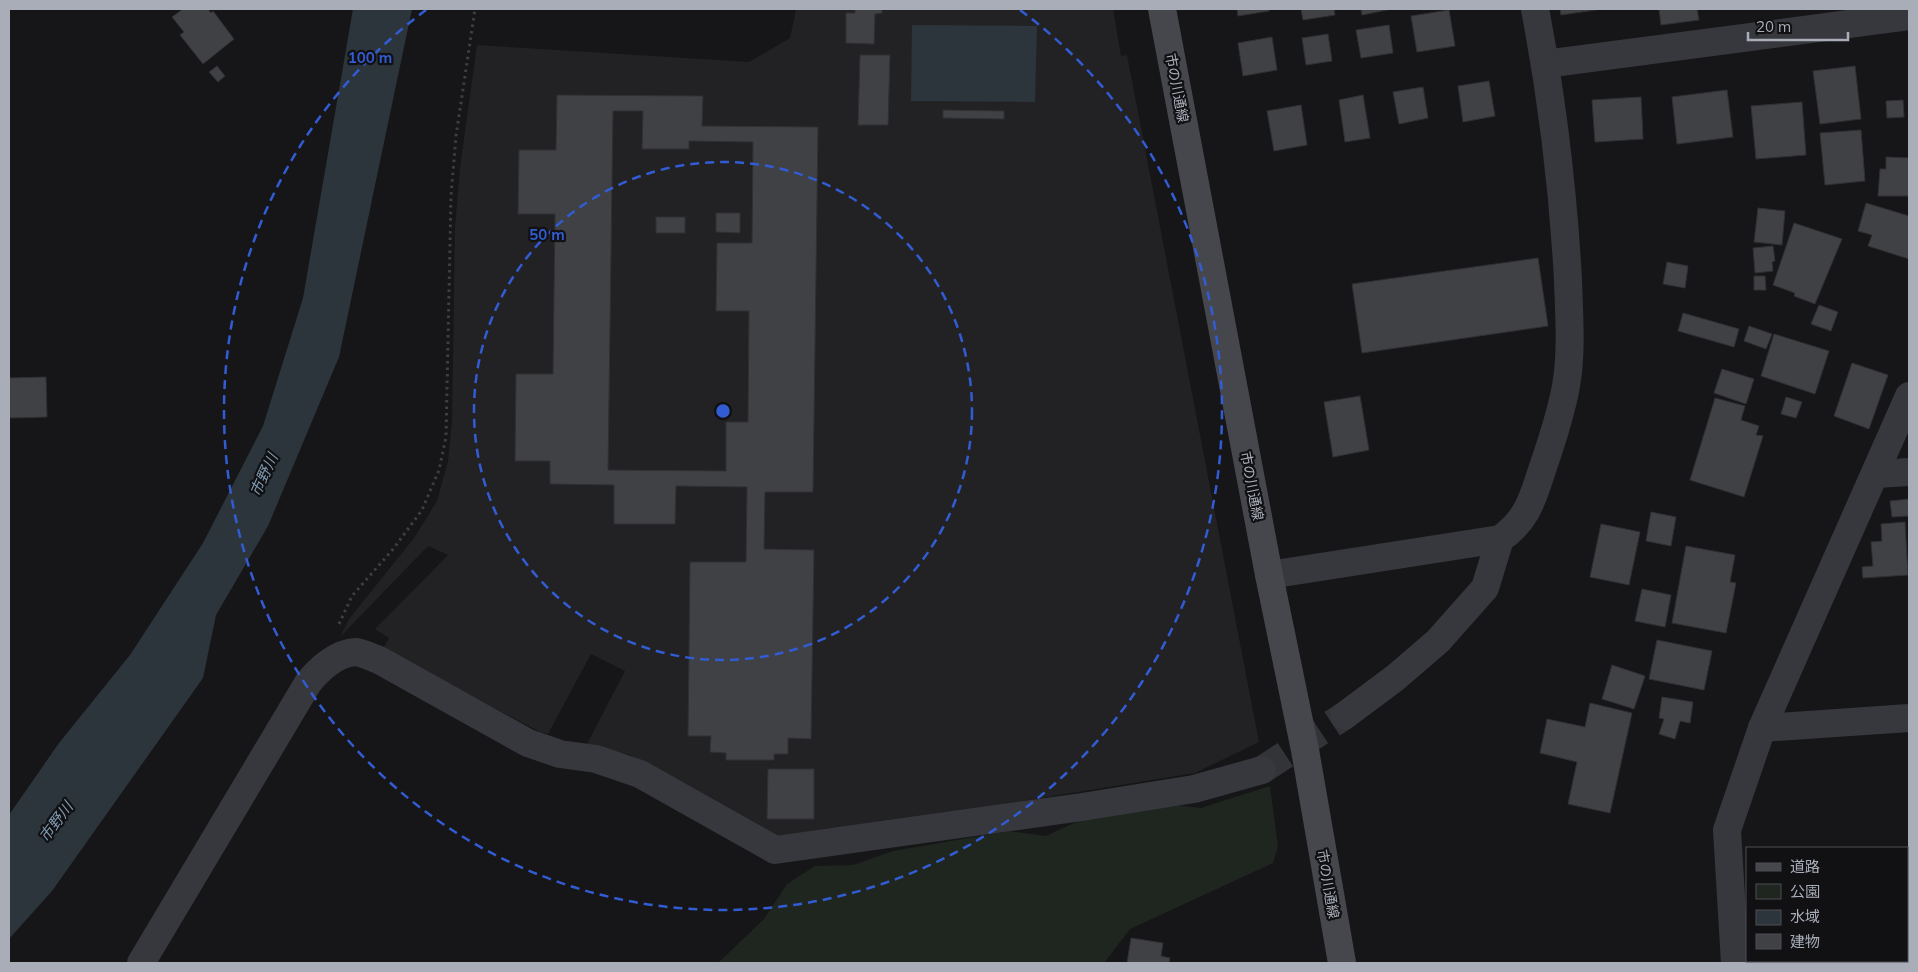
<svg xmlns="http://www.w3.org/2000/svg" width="1918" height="972" viewBox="0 0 1918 972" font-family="Mulish,'Noto Sans JP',sans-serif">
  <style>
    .built { fill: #222225 }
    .green { fill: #1e261f }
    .water { fill: #2c353c }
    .building { fill: #404145; stroke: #303034; fill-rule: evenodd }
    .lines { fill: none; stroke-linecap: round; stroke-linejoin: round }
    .street-tunnel { stroke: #333438; stroke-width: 28; stroke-dasharray: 28 14; stroke-linecap: butt }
    .path { stroke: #3d3f44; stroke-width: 3; stroke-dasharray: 2.5 4; stroke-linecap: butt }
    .street { stroke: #37383d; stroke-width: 28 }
    .secondary { stroke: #45474d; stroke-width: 28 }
    .ring { fill: none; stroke: #325cd3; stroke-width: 2.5; stroke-dasharray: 9 6 }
    .labels { text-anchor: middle; stroke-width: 4.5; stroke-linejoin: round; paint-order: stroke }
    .street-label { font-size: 14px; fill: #a8adb8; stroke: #111113 }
    .water-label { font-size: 15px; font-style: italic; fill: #7f9bb3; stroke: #111113 }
    .centre { fill: #325cd3; stroke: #111113; stroke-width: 2.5 }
    .ring-label { font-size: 15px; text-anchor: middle; font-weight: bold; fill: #325cd3; stroke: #111113; stroke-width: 4.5; stroke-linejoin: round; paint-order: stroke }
  </style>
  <rect width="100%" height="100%" fill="#161618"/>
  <polygon class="built" points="796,9 1113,9 1121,56 1127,55 1259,742 1195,773 789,839 767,835 630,755 587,744 625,671 591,654 548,734 540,732 383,649 389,638 375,629 448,555 428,546 340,637 349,619 414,538 437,501 448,461 452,421 455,228 460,168 477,45 749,62 790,38"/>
  <polygon class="green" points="1270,786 1278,846 1273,863 1130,929 1104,963 718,963 764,919 787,884 815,866 853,865 893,851 1009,831 1046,836 1089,816 1140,801 1201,808"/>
  <g class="water">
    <polygon points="353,9 412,9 339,357 268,526 216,615 203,678 52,891 9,939 9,815 59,743 130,655 203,543 263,426 303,298"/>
    <polygon points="912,25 1037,26 1035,102 911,101"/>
  </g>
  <g class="building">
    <polygon points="183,9 208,9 211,13 213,11 234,39 203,64 180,35 184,32 172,17"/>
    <polygon points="855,9 882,9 882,13 875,14 874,44 846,43 846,13 855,13"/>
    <polygon points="1237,9 1269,9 1269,11 1238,16"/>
    <polygon points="1301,9 1334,9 1335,15 1303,20"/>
    <polygon points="1361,9 1392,9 1362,15"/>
    <polygon points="1560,9 1602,9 1561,15"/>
    <polygon points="1659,9 1697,9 1699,20 1661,25"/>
    <polygon points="1449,10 1455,46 1417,52 1411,16"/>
    <polygon points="1389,25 1393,53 1361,58 1356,30"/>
    <polygon points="1328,34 1332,61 1306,65 1302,38"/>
    <polygon points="1272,37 1277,70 1243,76 1238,43"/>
    <polygon points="860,55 890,55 888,125 858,125"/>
    <polygon points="217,66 225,76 218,82 209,72"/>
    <polygon points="1855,66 1861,119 1820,124 1813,71"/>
    <polygon points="1489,81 1495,116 1463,122 1458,86"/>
    <polygon points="1423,87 1428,118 1399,124 1393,92"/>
    <polygon points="1727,90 1733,137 1677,144 1672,97"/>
    <path d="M 557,95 L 703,96 L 702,126 L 818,127 L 813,492 L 765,492 L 764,549 L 814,550 L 811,739 L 788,738 L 788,754 L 774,754 L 774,760 L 726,760 L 726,753 L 710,752 L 711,736 L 688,736 L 690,562 L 746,562 L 747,487 L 676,486 L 675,524 L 614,524 L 614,485 L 550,484 L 550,461 L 515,461 L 516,374 L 553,374 L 555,214 L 518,214 L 519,150 L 556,150 ZM 613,111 L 643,111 L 642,149 L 689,149 L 689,141 L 753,142 L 752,243 L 717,243 L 716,311 L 749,311 L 748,422 L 726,422 L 726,471 L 608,470 Z"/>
    <polygon points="1363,95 1370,138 1345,142 1339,100"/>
    <polygon points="1641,97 1643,139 1595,142 1592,100"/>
    <polygon points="1903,100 1904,117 1887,118 1886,101"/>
    <polygon points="1802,102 1806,155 1756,159 1751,106"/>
    <polygon points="1301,105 1307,145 1274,151 1267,111"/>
    <polygon points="943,110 1004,111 1004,119 943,118"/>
    <polygon points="1861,130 1865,181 1825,185 1820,133"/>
    <polygon points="1886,157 1909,158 1909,196 1878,196 1880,169 1886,169"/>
    <polygon points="1866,203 1909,216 1909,259 1868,246 1872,235 1858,231"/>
    <polygon points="1758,208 1785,211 1782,245 1754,242"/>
    <polygon points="716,213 740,213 740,233 716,232"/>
    <rect x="656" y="217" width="29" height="16"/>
    <polygon points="1794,223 1842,239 1815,304 1794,296 1795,293 1773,285"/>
    <polygon points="1773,246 1775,261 1772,262 1773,271 1755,273 1753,248"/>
    <polygon points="1538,258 1548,326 1362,353 1352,284"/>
    <polygon points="1667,262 1688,266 1685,288 1663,284"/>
    <polygon points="1754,276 1765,276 1766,290 1754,290"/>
    <polygon points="1819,305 1838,312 1831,331 1811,324"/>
    <polygon points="1683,313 1739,329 1734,347 1678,331"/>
    <polygon points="1749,326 1772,334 1766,349 1744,341"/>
    <polygon points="1774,334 1829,351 1815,394 1761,376"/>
    <polygon points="1852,363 1888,375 1869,429 1834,416"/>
    <polygon points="1722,369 1754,379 1746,404 1714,393"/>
    <polygon points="46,377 47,417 9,418 9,378"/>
    <polygon points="1360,396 1369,450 1333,457 1324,402"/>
    <polygon points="1786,397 1802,402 1796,418 1781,414"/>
    <polygon points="1715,398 1745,406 1741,420 1759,426 1756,435 1763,436 1744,497 1690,480"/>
    <polygon points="1909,499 1909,516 1892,517 1890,501"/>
    <polygon points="1651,512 1676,517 1671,546 1646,541"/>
    <polygon points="1905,522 1908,575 1863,578 1862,567 1873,566 1871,542 1882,541 1881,524"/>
    <polygon points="1601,524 1640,532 1629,585 1590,577"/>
    <polygon points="1686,546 1735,555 1730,582 1736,583 1726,633 1672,623"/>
    <polygon points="1642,589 1671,595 1665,627 1635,621"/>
    <polygon points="1657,640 1712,651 1704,690 1649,679"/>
    <polygon points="1612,665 1645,676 1634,709 1602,699"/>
    <polygon points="1662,697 1693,702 1690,723 1680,721 1675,739 1659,734 1664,719 1659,718"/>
    <polygon points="1590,703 1632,713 1610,813 1568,804 1577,762 1540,753 1547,719 1585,727"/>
    <polygon points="768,769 814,769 814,819 767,819"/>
    <polygon points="1909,847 1909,880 1907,880 1907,848 1896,848"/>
    <polygon points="1907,893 1909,893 1909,946 1907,947"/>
    <polygon points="1131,938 1163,943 1161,956 1170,958 1169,963 1127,963"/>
  </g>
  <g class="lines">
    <polyline class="street-tunnel" points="1262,770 1344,716"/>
    <polyline class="path" points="339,624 352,596 394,548 422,510 439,470 446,437 451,196 456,136 475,9"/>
    <g class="street">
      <polyline points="1545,64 1909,16"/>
      <polyline points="1876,474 1909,472"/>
      <path d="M 1269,575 L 1500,539 C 1528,520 1533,497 1543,467 C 1552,441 1561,413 1566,386 C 1572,353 1569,313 1568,280 C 1563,189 1552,98 1535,9"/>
      <polyline points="1344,716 1395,678 1438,641 1485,588 1500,539"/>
      <polyline points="1762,728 1909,718"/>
      <path d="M 141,963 L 308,683 C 319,669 337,653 355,652 C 362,652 372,658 379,660 L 528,743 L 560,754 L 596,759 L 640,774 L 775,850 L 1082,807 L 1194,789 L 1262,770"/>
      <polyline points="1735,963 1727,830 1762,728 1909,396"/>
    </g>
    <polyline class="secondary" points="1162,9 1269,575 1305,750 1342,963"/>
  </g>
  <g class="ring">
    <circle cx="723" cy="411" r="249"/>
    <path d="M1020 10A499 499 0 1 1 426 10"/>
  </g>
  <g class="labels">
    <g class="street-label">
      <text transform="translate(1177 88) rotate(79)" y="5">市の川通線</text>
      <text transform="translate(1252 486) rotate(79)" y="5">市の川通線</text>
      <text transform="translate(1328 884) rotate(80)" y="5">市の川通線</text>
    </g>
    <g class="water-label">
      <text transform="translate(264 475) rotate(-65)" y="5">市野川</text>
      <text transform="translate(56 822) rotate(-53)" y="5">市野川</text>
    </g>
  </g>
  <circle cx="723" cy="411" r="8" class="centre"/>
  <g class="ring-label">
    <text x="370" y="63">100 m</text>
    <text x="547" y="240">50 m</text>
  </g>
  <rect width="1918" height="972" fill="none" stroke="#a8adb8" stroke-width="20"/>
  <rect x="1746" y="847" width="162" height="115" fill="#111113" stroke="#4d4f55"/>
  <rect x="1756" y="863" width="25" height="8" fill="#45474d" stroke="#4d4f55"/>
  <text x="1790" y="872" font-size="15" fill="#a8adb8">道路</text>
  <rect x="1756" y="884" width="25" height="15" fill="#1e261f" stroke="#4d4f55"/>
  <text x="1790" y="897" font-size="15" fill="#a8adb8">公園</text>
  <rect x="1756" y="910" width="25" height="15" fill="#2c353c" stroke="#4d4f55"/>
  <text x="1790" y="922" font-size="15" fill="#a8adb8">水域</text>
  <rect x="1756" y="934" width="25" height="15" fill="#404145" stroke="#4d4f55"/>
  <text x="1790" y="947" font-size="15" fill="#a8adb8">建物</text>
  <path d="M1748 32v8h100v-8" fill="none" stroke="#a8adb8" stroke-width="2.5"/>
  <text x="1756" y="32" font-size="15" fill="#a8adb8" stroke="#111113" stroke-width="4" paint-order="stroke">20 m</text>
</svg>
